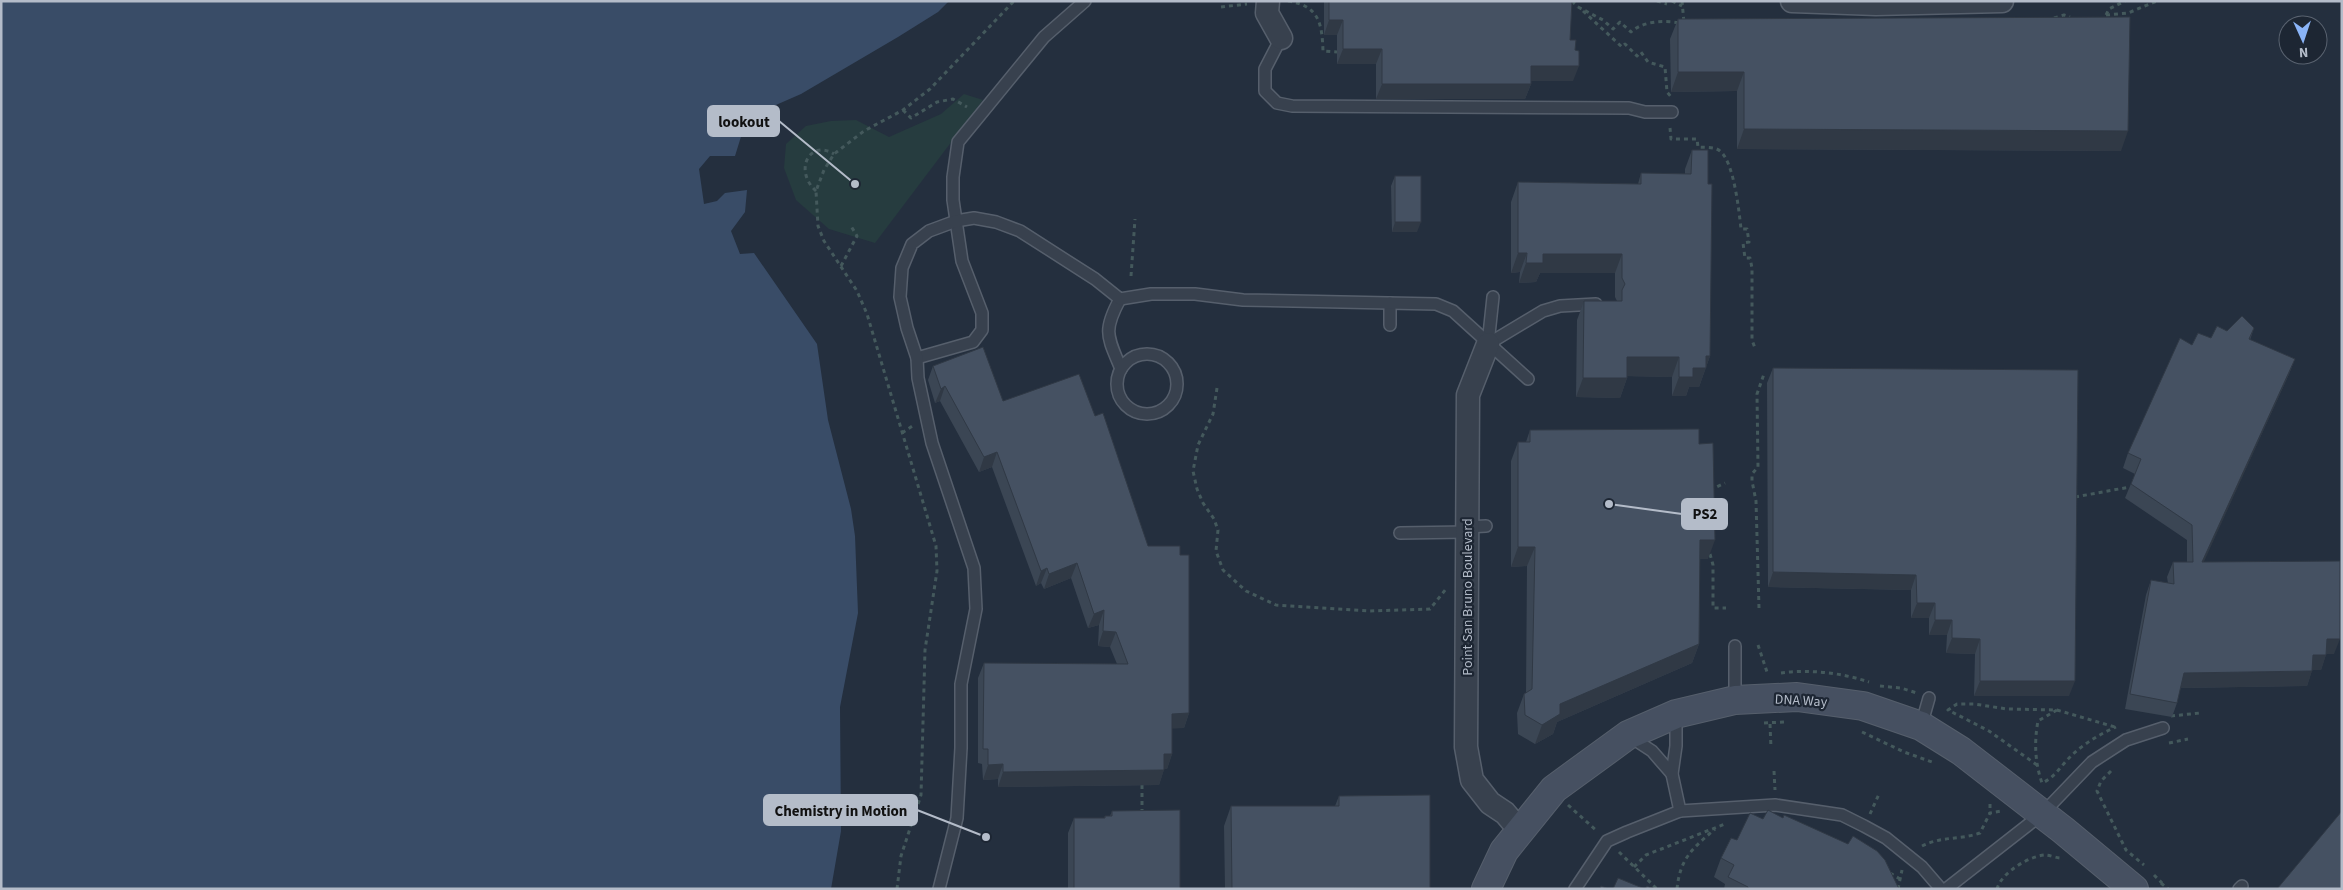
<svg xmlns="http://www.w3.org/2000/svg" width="2343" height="890" viewBox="0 0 2343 890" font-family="'Source Sans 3',sans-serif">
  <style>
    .green { fill: #263c3f }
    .water { fill: #394c67 }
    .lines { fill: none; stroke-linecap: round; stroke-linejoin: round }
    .lane-casing { stroke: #565f6c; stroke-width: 14 }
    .street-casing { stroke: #565f6c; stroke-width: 25 }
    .secondary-casing { stroke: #565f6c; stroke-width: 30 }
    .path { stroke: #44595c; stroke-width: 3; stroke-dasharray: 4 4; stroke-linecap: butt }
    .lane { stroke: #38414e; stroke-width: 11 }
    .street { stroke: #38414e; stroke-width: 22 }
    .secondary { stroke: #465061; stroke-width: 28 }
    .wall { fill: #3b4654 }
    .shaded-wall { fill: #303945 }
    .building { fill: #455162; stroke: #303945 }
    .labels { text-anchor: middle; stroke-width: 4.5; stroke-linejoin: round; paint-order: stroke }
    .street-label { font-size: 14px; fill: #b4bcc9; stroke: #1d2633 }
    .leader { fill: none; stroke: #b4bcc9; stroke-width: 2 }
    .callout-dot { fill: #b4bcc9; stroke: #1d2633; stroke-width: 2 }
    .callout { fill: #b4bcc9; stroke: #b4bcc9; stroke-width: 2 }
    .callout-label { font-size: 15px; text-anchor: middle; font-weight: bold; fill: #111 }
  </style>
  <rect width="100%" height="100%" fill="#242f3e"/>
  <polygon class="green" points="964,94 983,100 875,243 829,229 796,200 784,168 786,144 806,126 831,121 856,120 889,137 941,114"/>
  <polygon class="water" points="1,1 949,1 938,12 898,37 801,94 769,108 744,127 735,156 710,156 699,169 704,204 717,201 725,193 747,190 745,212 731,231 740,254 754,253 817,344 828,420 851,509 855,536 858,613 840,707 841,831 831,889 1,889"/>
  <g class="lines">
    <g class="lane-casing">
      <g id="lane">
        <polyline points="1281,38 1265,69 1265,91 1277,103 1292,106 1629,108 1645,112 1672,112"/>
        <path d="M 1120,299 C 1102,332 1108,337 1121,369"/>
        <polyline points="1390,303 1390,325"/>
        <polyline points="1488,344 1543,311 1560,306 1596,304"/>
        <polyline points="1488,344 1493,297"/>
        <circle cx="1147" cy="384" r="30"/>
        <polyline points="917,358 973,342 982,330 982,313 962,261 953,200 953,177 958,142 1044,37 1085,1"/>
        <polyline points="1467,527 1486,526"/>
        <polyline points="1400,533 1467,532"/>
        <polyline points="1735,646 1735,700"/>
        <polyline points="1676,714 1676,746 1672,774 1680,811"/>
        <polyline points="1921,726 1929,698"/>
        <polyline points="1629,736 1652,751 1672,774"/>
        <polyline points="939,889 957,818 961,748 961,684 976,609 974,568 932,443 918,378 917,358 907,328 900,297 902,268 912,244 929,231 956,221 974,218 996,222 1020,231 1095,279 1120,299 1151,294 1195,294 1243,300 1436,304 1453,311 1528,379"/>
        <polyline points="1575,889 1607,841 1627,832 1680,811 1775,805 1842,815 1864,826 1886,838 1922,867 1941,889"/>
        <polyline points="1946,889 2042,814 2092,762 2126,740 2163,728"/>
        <polyline points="2239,889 2242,886"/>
      </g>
    </g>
    <g class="street-casing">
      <g id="street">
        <polyline points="1268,1 1267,13 1281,38"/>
        <polyline points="1792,1 1876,4 2002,1"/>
        <polyline points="1488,344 1468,395 1466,747 1472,780 1490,803 1505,813 1521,832"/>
      </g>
    </g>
    <g class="secondary-casing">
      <polyline id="secondary" points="1486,889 1504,851 1554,789 1628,735 1676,714 1735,700 1797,697 1863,706 1921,726 1961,751 2063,830 2134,889"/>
    </g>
    <g class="path">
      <path d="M 1288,1 C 1319,6 1322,23 1323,51 L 1337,52"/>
      <polyline points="1572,1 1578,7"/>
      <polyline points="1657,1 1667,4"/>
      <polyline points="1672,1 1682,6"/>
      <polyline points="1682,1 1684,23"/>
      <polyline points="1221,7 1247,4"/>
      <path d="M 1578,7 L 1603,20 L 1613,29 L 1620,22 L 1631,32 C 1643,21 1664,20 1680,23"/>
      <polyline points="1583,11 1622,47 1625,44 1637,56 1641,52 1648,62 1665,67 1667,92 1672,98"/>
      <polyline points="2106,15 2128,13 2157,1"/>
      <polyline points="2106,15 2109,9 2125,1"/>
      <polyline points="2054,18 2064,15 2070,17"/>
      <polyline points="903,110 911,118 937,102 953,99 967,107"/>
      <path d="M 1670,128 L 1671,139 L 1697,139 L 1698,147 C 1705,148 1714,146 1720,151 C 1734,162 1739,211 1741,229 L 1747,229 L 1749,242 L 1743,243 L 1745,258 L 1750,258 L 1752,268 L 1752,340 L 1755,348"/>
      <path d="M 816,191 C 793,170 810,139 834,154"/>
      <polyline points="841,266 857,236 851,226"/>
      <polyline points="1131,276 1135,219"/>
      <polyline points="1217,388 1213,414 1198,445 1193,471 1197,489 1203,503 1214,519 1218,530 1216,551 1223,570 1246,591 1276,605 1370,611 1430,609 1446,589"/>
      <polyline points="902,433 914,425"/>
      <polyline points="1710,490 1725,483"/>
      <polyline points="2075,497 2130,487"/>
      <polyline points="1710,554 1713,565 1713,608 1726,608"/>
      <polyline points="1759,608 1756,501 1752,481 1752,474 1758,467 1757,394 1764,374"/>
      <polyline points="1758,645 1768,675"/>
      <path d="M 1781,673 C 1810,669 1842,673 1869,682"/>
      <polyline points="1880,686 1901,688 1917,693"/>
      <path d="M 2057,710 L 2038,721 C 2034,742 2035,763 2042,783 C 2054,778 2061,766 2070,757 C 2083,744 2100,734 2116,727"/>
      <polyline points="2171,716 2200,713"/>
      <polyline points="1764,723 1785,722"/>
      <polyline points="1770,724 1771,748"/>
      <polyline points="1862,732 1904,752 1932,762"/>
      <polyline points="2169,743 2188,739"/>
      <polyline points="2037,765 1989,731 1948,710 1957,704 1974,704 2007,709 2057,710 2115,727"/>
      <polyline points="1774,771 1775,790"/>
      <polyline points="2111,771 2101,781 2097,791 2126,850 2144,865"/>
      <polyline points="1142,785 1142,814"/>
      <polyline points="1990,804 1990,813"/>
      <polyline points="1568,805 1597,831"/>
      <polyline points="1870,814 1879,794"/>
      <path d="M 1922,846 C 1942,836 1960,840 1980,833 L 1990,813 L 2001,811"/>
      <polyline points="1619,852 1657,889"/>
      <polyline points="1634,867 1646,855 1725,824"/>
      <polyline points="1890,873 1900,879"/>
      <polyline points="2154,875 2162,883"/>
      <polyline points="2161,883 2168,889"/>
      <polyline points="897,889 901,856 921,795 925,650 937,571 936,546 867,314 857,291 824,241 818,226 816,191 824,170 834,154 864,131 903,110 930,89 1014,1"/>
      <path d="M 1677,889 C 1680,858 1693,848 1715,829"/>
      <polyline points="1898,889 1902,870"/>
      <path d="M 1997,889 C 2001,873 2029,856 2045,855 C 2050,855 2056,858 2061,858"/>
    </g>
    <use href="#lane" class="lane"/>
    <use href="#street" class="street"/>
    <use href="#secondary" class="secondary"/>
  </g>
  <g class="wall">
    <polygon points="1324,1 1572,1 1570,40 1573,81 1531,81 1531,84 1525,99 1376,99 1376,64 1337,64 1337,35 1324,35"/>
    <polygon points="1678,19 2121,151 1737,149 1737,91 1671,92 1670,39"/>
    <polygon points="1692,150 1708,184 1710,356 1699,387 1689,387 1686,396 1672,396 1672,377 1627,376 1627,378 1620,398 1576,397 1577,320 1584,301 1617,301 1615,297 1615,273 1540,273 1536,282 1519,283 1520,272 1511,273 1511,202 1518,182 1638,184 1641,173 1685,174 1685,169"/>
    <polygon points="1395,176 1417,232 1392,232 1391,186"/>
    <polygon points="2254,328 2250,340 2295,359 2289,374 2203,562 2334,654 2326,654 2321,670 2312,670 2307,686 2180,688 2177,703 2172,717 2125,709 2146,595 2151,580 2168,583 2167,577 2173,562 2187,562 2187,540 2125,498 2135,474 2123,468 2128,453 2192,345 2227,331"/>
    <polygon points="933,366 1003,401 1189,713 1184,728 1172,728 1172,754 1167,769 1164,769 1159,785 998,787 998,779 983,780 982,764 978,763 978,678 984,663 1117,664 1110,647 1098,646 1099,625 1088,628 1071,578 1044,589 1041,583 1036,586 992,467 979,472 940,401 935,403 928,380"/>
    <polygon points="1773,368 2069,696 1974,696 1975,654 1946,653 1947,635 1929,635 1929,618 1911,618 1911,590 1768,587 1767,383"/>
    <polygon points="1530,430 1699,444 1708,559 1700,559 1699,644 1692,663 1557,722 1553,734 1535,744 1518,734 1517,713 1524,694 1526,693 1527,566 1511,567 1511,461 1518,442 1526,442"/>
    <polygon points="1430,795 1430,889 1225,889 1224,826 1231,806 1335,806 1339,796"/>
    <polygon points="1112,811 1180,889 1068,889 1068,833 1074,818 1104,818 1105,816 1110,816"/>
    <polygon points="1737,840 1899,889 1724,889 1725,884 1714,877 1721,858"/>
  </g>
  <g class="shaded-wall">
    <polygon points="1329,20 1343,20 1337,35 1324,35"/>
    <polygon points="1343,49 1382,49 1376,64 1337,64"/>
    <polygon points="1531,66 1579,66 1573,81 1525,81"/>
    <polygon points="1678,72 1744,72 1737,91 1671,92"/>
    <polygon points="1382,84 1531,84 1525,99 1376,99"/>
    <polygon points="1744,129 2128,131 2121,151 1737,149"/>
    <polygon points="1395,222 1421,222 1417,232 1392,232"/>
    <polygon points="1518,253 1527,253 1520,272 1511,273"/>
    <polygon points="1543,254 1622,254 1615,273 1540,273 1536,282 1519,283 1526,263"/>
    <polygon points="1706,356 1710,356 1699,387 1689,387 1686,396 1672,396 1679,377"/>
    <polygon points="1627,357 1679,357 1672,377 1620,376"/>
    <polygon points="2295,359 2289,374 2197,577 2202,562"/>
    <polygon points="1583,378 1627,378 1620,398 1576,397"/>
    <polygon points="945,386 940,401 935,403 941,389"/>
    <polygon points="997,452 992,467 979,472 984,457"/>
    <polygon points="1700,540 1715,540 1708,559 1693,559"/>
    <polygon points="1518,547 1535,547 1527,566 1511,567"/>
    <polygon points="1077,563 1071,578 1044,589 1049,574"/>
    <polygon points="1047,568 1041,583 1036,586 1041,571"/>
    <polygon points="1773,572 1916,575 1911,590 1768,587"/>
    <polygon points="1917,603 1935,603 1929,618 1911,618"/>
    <polygon points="1104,610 1099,625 1088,628 1094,614"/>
    <polygon points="1935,620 1952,620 1947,635 1929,635"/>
    <polygon points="1103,631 1116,632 1110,647 1098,646"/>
    <polygon points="1952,638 1980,639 1975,654 1946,653"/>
    <polygon points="2327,639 2340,639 2334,654 2321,654"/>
    <polygon points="1699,644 1692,663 1557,722 1553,734 1535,744 1542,725 1560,704"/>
    <polygon points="2313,655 2326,655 2321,670 2307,670"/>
    <polygon points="2312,671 2307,686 2178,688 2184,673"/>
    <polygon points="1980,681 2075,681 2069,696 1974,696"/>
    <polygon points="1189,713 1184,728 1167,729 1172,714"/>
    <polygon points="1164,754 1172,754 1167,769 1159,769"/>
    <polygon points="1003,764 998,779 983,780 988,765"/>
    <polygon points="1164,770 1159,785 998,787 1003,772"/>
  </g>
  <g class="building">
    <polygon points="1329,1 1572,1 1570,40 1576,40 1575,50 1579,51 1579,66 1531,66 1531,84 1382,84 1382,49 1343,49 1343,20 1329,20"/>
    <polygon points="2130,17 2128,131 1744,129 1744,72 1678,72 1678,19"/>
    <polygon points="1692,150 1708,150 1708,184 1712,184 1710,356 1706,356 1706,368 1693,368 1693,377 1679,377 1679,357 1627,357 1627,378 1583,378 1584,301 1622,301 1622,290 1625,284 1622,278 1622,254 1543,254 1543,263 1526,263 1527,253 1518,253 1518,182 1641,184 1641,173 1691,174"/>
    <rect x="1395" y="176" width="26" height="46"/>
    <polygon points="2242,316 2254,328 2249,339 2295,359 2202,562 2340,561 2340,639 2327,639 2326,655 2313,655 2312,671 2184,673 2177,703 2130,694 2151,580 2174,584 2173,562 2193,562 2192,525 2131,484 2141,459 2128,453 2180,338 2192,345 2198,333 2211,338 2217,326 2227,331"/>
    <polygon points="983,347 1003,401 1079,374 1095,416 1103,413 1148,546 1180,546 1180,555 1189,555 1189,713 1172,714 1172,754 1164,754 1164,770 1003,772 1003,764 988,765 988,749 983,749 984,663 1128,664 1116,632 1103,631 1104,610 1094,614 1077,563 1049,574 1047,568 1041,571 997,452 984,457 945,386 941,389 933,366"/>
    <polygon points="1773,368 2078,370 2075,681 1980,681 1980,639 1952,638 1952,620 1935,620 1935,603 1917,603 1916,575 1773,572"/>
    <polygon points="1699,429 1699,444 1713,443 1715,540 1700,540 1699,644 1560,704 1560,714 1542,725 1525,715 1524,694 1532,689 1535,547 1518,547 1518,442 1530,442 1530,430"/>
    <polygon points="1430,795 1430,888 1232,889 1231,806 1339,806 1339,796"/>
    <polygon points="1180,810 1180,889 1074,889 1074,818 1105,818 1105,816 1112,816 1112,811"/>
    <polygon points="1768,810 1783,818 1784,815 1848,844 1853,836 1877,851 1885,860 1899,889 1748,889 1748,887 1728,877 1734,865 1721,858 1731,838 1737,840 1750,813 1763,819"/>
    <polygon points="2342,811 2342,889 2277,889"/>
    <polygon points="1618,878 1645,889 1647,886 1653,889 1613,889"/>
    <polygon points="1601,886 1609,889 1600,889"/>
  </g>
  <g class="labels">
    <g class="street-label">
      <text transform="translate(1467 597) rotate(-90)" y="5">Point San Bruno Boulevard</text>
      <text transform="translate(1801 700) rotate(3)" y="5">DNA Way</text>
    </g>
  </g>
  <path class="leader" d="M855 184L779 121M1609 504L1682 514M986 837L917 810"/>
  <g class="callout-dot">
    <circle cx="855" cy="184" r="5"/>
    <circle cx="1609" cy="504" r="5"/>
    <circle cx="986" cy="837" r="5"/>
  </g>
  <g class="callout">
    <rect x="708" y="106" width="71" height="30" rx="5"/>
    <rect x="1682" y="499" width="45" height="30" rx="5"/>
    <rect x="764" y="795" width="153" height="30" rx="5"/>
  </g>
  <g class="callout-label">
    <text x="744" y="127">lookout</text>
    <text x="1705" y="519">PS2</text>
    <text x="841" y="816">Chemistry in Motion</text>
  </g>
  <rect width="2343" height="890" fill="none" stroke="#b4bcc9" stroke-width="5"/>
  <g transform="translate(2303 40) rotate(177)"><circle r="24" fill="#1d2633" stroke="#59626f"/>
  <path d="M0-4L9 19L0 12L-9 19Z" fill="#8ab4f8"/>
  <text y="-8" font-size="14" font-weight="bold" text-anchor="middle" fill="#b4bcc9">N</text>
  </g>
</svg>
